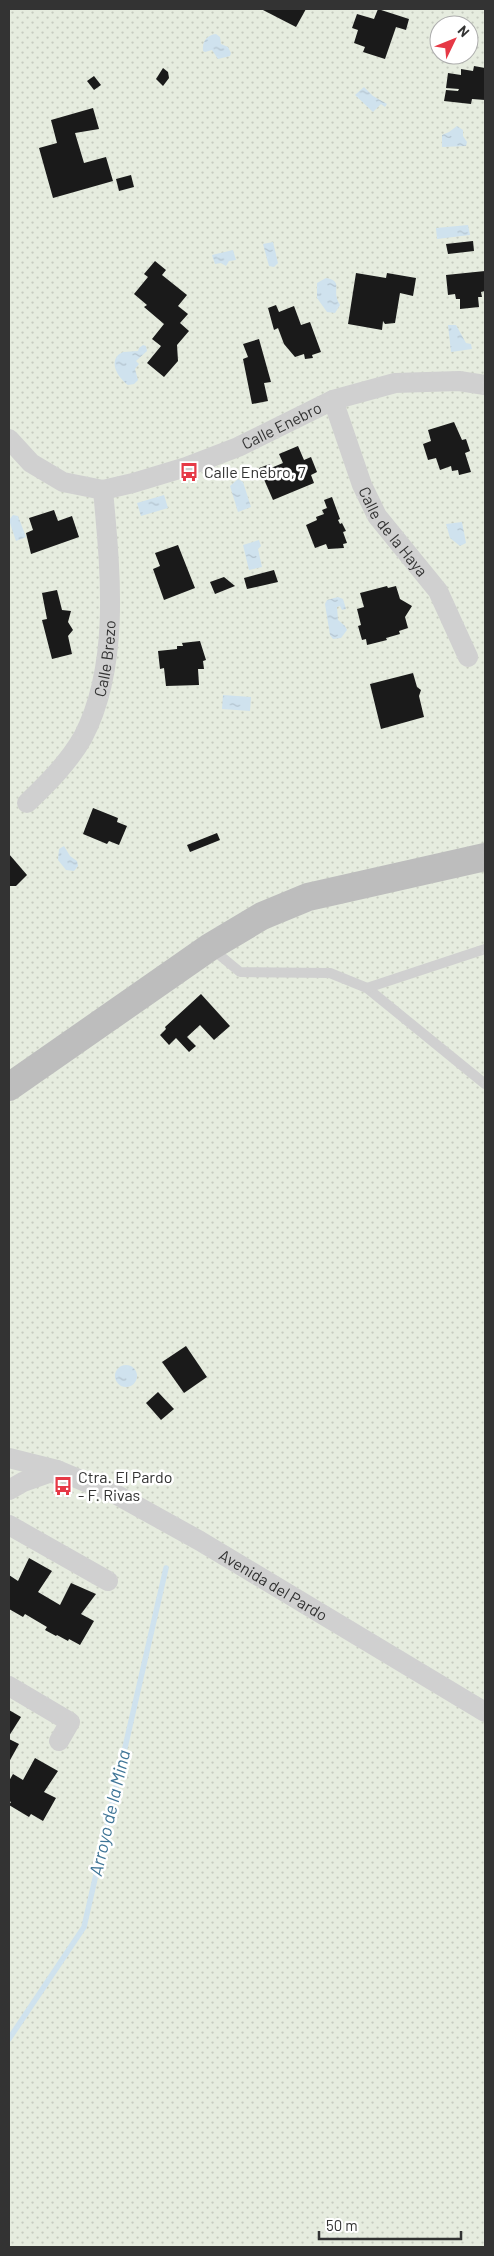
<svg xmlns="http://www.w3.org/2000/svg" width="494" height="2256" viewBox="0 0 494 2256" font-family="Barlow,sans-serif">
  <style>
    .park { fill: url(#park-dots); fill-rule: evenodd }
    .water { fill: url(#water-ripples) }
    .lines { fill: none; stroke-linecap: round; stroke-linejoin: round }
    .stream { stroke: #cfe2ee; stroke-width: 5.5 }
    .building { fill: #1a1a1a }
    .service { stroke: #d0d0d0; stroke-width: 10 }
    .minor { stroke: #d0d0d0; stroke-width: 20 }
    .secondary { stroke: #bdbdbd; stroke-width: 28 }
    .labels { text-anchor: middle; stroke-width: 5; stroke-linejoin: round; paint-order: stroke }
    .street-label { font-size: 16px; fill: #333; stroke: #fff }
    .poi-label { font-size: 16px; fill: #333; stroke: #fff; text-anchor: start }
    .water-label { font-size: 18px; font-style: italic; fill: #3f7597; stroke: #fff }
  </style>
  <defs>
    <pattern id="park-dots" width="8" height="8" patternUnits="userSpaceOnUse" patternTransform="scale(1.25)"><rect width="8" height="8" fill="#e6ecdf"/><path d="M2 2h.1M6 6h.1" fill="none" stroke="#c6cbc0" stroke-width="1.8" stroke-linecap="round"/></pattern>
    <pattern id="water-ripples" width="26" height="14" patternUnits="userSpaceOnUse" patternTransform="scale(1.25)"><rect width="26" height="14" fill="#cfe2ee"/><path d="M2 4q2-2 4 0t4 0M15 11q2-2 4 0t4 0" fill="none" stroke="#b2c2cd"/></pattern>
  </defs>
  <rect width="100%" height="100%" fill="#fff"/>
  <path class="park" d="M 9,9 L 485,9 L 485,2247 L 9,2247 ZM 439,25 L 469,25 L 469,55 L 439,55 Z"/>
  <g class="water">
    <path d="M 216,34 L 220,37 L 221,44 L 228,47 L 231,53 L 230,56 L 218,59 L 212,50 L 205,52 L 203,51 C 202,41 207,35 216,34 Z"/>
    <polygon points="364,87 373,96 387,104 385,107 381,104 373,112 355,95"/>
    <polygon points="457,126 463,130 463,136 467,142 466,146 442,147 442,135 449,132"/>
    <polygon points="468,225 470,235 437,239 436,228"/>
    <polygon points="273,242 278,263 274,267 269,266 263,244"/>
    <polygon points="233,250 236,260 229,261 226,266 221,263 215,264 212,255"/>
    <path d="M 326,278 C 342,281 334,288 337,298 C 337,300 339,303 340,305 L 335,313 L 327,312 L 317,298 L 317,283 Z"/>
    <polygon points="448,325 456,325 466,343 471,344 472,349 451,352"/>
    <path d="M 143,345 L 146,346 L 147,351 L 136,361 L 139,364 L 135,369 L 138,380 L 134,384 L 128,385 C 117,377 107,359 123,352 L 138,351 L 139,348 Z"/>
    <polygon points="238,479 243,482 251,507 238,512 230,486"/>
    <polygon points="164,495 168,508 141,516 137,503"/>
    <polygon points="13,515 18,516 26,537 16,541 9,520"/>
    <polygon points="462,522 466,543 460,546 450,538 446,524"/>
    <polygon points="259,540 261,546 258,549 262,567 249,570 243,545"/>
    <polygon points="338,597 343,599 346,609 342,610 340,606 337,607 338,620 345,626 347,630 341,638 333,639 330,635 325,604 327,600"/>
    <polygon points="223,695 251,697 250,711 222,709"/>
    <polygon points="64,846 70,856 77,861 78,866 74,871 66,870 58,860 59,849"/>
    <circle cx="126" cy="1376" r="11"/>
  </g>
  <g class="lines">
    <polyline class="stream" points="9,2039 84,1927 166,1568"/>
  </g>
  <g class="building">
    <polygon points="261,9 306,9 296,27"/>
    <polygon points="378,9 409,19 406,30 396,27 385,59 363,52 365,47 354,43 358,30 352,28 357,14 374,19"/>
    <polygon points="474,66 485,68 485,100 472,99 471,104 444,101 446,90 458,91 459,89 446,88 448,73 461,75 461,69 473,71"/>
    <polygon points="163,68 168,72 169,78 163,86 156,79"/>
    <polygon points="94,76 101,85 94,90 87,81"/>
    <polygon points="93,108 99,129 75,133 84,163 106,157 113,181 53,198 39,148 57,143 51,120"/>
    <polygon points="131,175 134,187 119,191 116,179"/>
    <polygon points="473,241 474,251 448,254 446,244"/>
    <polygon points="155,261 166,270 162,275 187,295 178,306 188,314 180,323 189,331 177,345 178,361 164,377 147,363 161,346 152,339 164,324 144,307 147,305 134,294 148,277 144,274"/>
    <polygon points="485,271 485,291 481,292 482,297 478,297 479,307 460,309 460,299 456,299 455,294 448,295 446,275"/>
    <polygon points="356,273 386,278 387,273 416,278 413,296 400,293 395,323 385,324 383,321 382,330 348,324"/>
    <polygon points="276,305 279,312 294,306 301,325 310,322 321,352 312,355 313,358 305,359 304,354 295,357 284,344 278,328 274,330 268,308"/>
    <polygon points="259,339 271,382 264,383 268,401 252,404 243,359 248,357 243,344"/>
    <polygon points="454,422 462,440 466,439 470,451 465,453 471,472 459,475 458,470 452,471 451,466 440,470 436,458 428,460 423,444 431,441 428,430"/>
    <polygon points="298,446 304,460 311,457 317,472 311,475 314,483 273,500 259,468 270,464 271,468 283,463 279,454"/>
    <polygon points="332,497 340,519 338,520 340,524 342,523 346,531 343,532 347,543 343,544 344,548 328,549 326,544 315,548 306,525 317,520 316,517 324,514 322,510 327,508 324,500"/>
    <polygon points="54,510 58,521 72,516 79,537 31,554 26,533 33,530 29,518"/>
    <polygon points="178,545 195,588 164,600 153,569 160,566 155,553"/>
    <polygon points="274,570 278,582 247,589 244,578"/>
    <polygon points="224,577 235,586 215,594 210,582"/>
    <polygon points="387,586 388,588 396,586 400,599 412,606 405,617 408,628 399,631 400,634 386,638 387,640 367,645 366,639 362,640 358,626 361,625 357,609 364,607 360,593"/>
    <polygon points="57,590 62,610 71,611 68,622 73,630 68,636 72,654 52,659 42,620 47,619 42,593"/>
    <polygon points="200,641 206,660 203,661 204,669 198,669 199,685 166,686 164,668 160,669 158,651 177,649 177,646 183,646 182,643"/>
    <polygon points="413,673 417,687 421,690 419,696 424,717 381,729 370,684"/>
    <polygon points="93,808 118,818 117,822 127,826 119,845 109,841 107,844 83,834"/>
    <polygon points="217,833 220,840 190,852 187,845"/>
    <polygon points="9,854 27,875 16,886 9,886"/>
    <polygon points="201,994 230,1026 214,1040 200,1025 187,1037 196,1046 189,1052 176,1038 169,1045 160,1035 166,1029 165,1027"/>
    <polygon points="186,1346 207,1377 184,1393 162,1362"/>
    <polygon points="158,1392 174,1409 161,1420 146,1403"/>
    <polygon points="29,1558 52,1571 38,1592 60,1605 71,1583 96,1594 81,1614 94,1621 80,1645 69,1639 68,1641 57,1635 56,1636 45,1630 47,1627 25,1614 23,1617 9,1609 9,1575 18,1581"/>
    <polygon points="9,1710 21,1717 9,1736"/>
    <polygon points="9,1739 19,1744 9,1762"/>
    <polygon points="35,1758 58,1771 44,1792 56,1798 43,1821 31,1814 29,1817 9,1805 11,1802 9,1801 9,1781 13,1774 23,1780"/>
  </g>
  <g class="lines">
    <g class="service">
      <polyline points="211,948 240,972 330,973 367,988 485,1084"/>
      <polyline points="367,988 485,949"/>
    </g>
    <g class="minor">
      <path id="s1" d="M 333,400 L 362,485 L 377,516 L 438,591 L 468,657"/>
      <path id="s2" d="M 9,439 L 31,463 L 63,482 L 103,490 L 133,483 L 186,467 L 238,447 L 333,400 L 395,383 L 459,381 L 485,385"/>
      <path id="s3" d="M 27,803 C 47,784 69,762 83,737 C 121,664 110,568 103,490"/>
      <path id="s4" d="M 9,1458 L 57,1470 L 117,1495 L 200,1541 L 485,1712"/>
      <polyline points="9,1490 23,1482 57,1470"/>
      <polyline points="9,1525 108,1581"/>
      <polyline points="9,1686 70,1722 59,1741"/>
    </g>
    <polyline class="secondary" points="9,1087 210,947 262,916 308,897 485,857"/>
  </g>
  <defs>
    <g id="bus-bare" transform="scale(1.5)"><path d="M-5-6H5V4H4V6H2V4H-2V6H-4V4H-5ZM-3.5-4V0h7V-4ZM-3.5 1.2v1.5H-2V1.2ZM2 1.2v1.5H3.5V1.2Z" fill="#e63946" stroke="#fff" stroke-width="2.5" paint-order="stroke"/></g>
  </defs>
  <g fill-rule="evenodd">
    <use href="#bus-bare" x="189" y="472"/>
    <use href="#bus-bare" x="63" y="1486"/>
  </g>
  <g class="labels">
    <g class="street-label">
      <text dy="6" stroke="none"><textPath href="#s2" startOffset="301">Calle Enebro</textPath></text>
      <text dy="6" stroke="none"><textPath href="#s1" startOffset="146">Calle de la Haya</textPath></text>
      <text dy="6" stroke="none"><textPath href="#s3" startOffset="169">Calle Brezo</textPath></text>
      <text dy="6" stroke="none"><textPath href="#s4" startOffset="295">Avenida del Pardo</textPath></text>
    </g>
    <g class="poi-label">
      <text x="204" y="478">Calle Enebro, 7</text>
      <text x="78" y="1483">Ctra. El Pardo<tspan x="78" dy="18">- F. Rivas</tspan></text>
    </g>
    <g class="water-label">
      <text transform="translate(110 1813) rotate(-77)" y="6">Arroyo de la Mina</text>
    </g>
  </g>
  <rect width="494" height="2256" fill="none" stroke="#333333" stroke-width="20"/>
  <g transform="translate(454 40) rotate(47)"><circle r="24" fill="#ffffff" stroke="#adadad"/>
  <path d="M0-4L9 19L0 12L-9 19Z" fill="#e63946"/>
  <text y="-8" font-size="14" font-weight="bold" text-anchor="middle" fill="#333333">N</text>
  </g>
  <path d="M319 2231v8h142v-8" fill="none" stroke="#333333" stroke-width="2.5"/>
  <text x="326" y="2231" font-size="15" fill="#333333" stroke="#ffffff" stroke-width="4" paint-order="stroke">50 m</text>
</svg>
